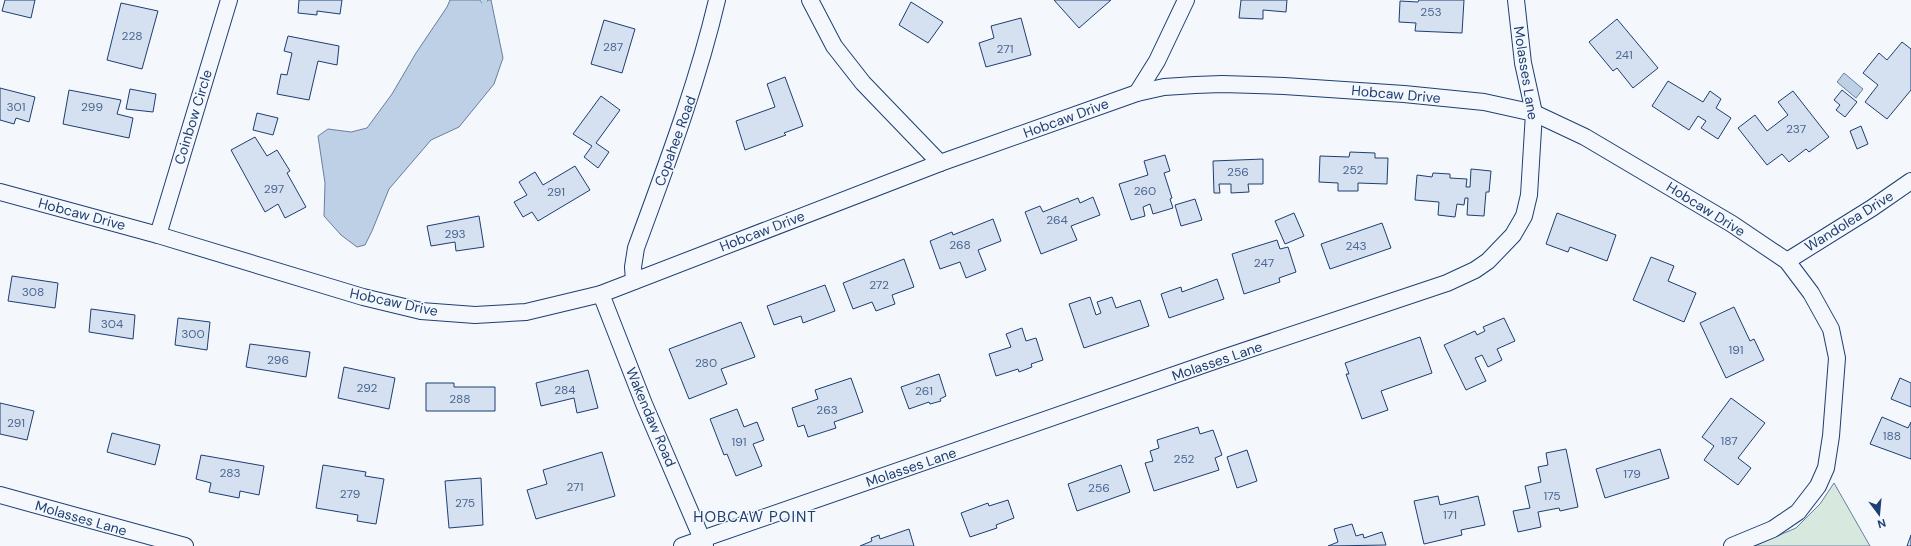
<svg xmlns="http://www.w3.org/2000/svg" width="1911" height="546" viewBox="0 0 1911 546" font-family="'DM Sans',sans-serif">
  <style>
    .green { fill: #d7e8df; stroke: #687fa3 }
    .water { fill: #bed0e5; stroke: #687fa3 }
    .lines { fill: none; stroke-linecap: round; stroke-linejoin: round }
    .stream { stroke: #bed0e5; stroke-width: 5 }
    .building { fill: #d5e0f0; stroke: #1d3f73 }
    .minor-casing { stroke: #1d3f73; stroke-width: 18 }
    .minor { stroke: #f4f7fb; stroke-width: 16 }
    .labels { text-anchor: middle; stroke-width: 3; stroke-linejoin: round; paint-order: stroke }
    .number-label { font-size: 12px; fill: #4b6792 }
    .street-label { font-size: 14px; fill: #1d3f73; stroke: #f4f7fb }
    .neighbourhood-label { font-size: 15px; letter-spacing: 1px; fill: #1d3f73; stroke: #f4f7fb }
  </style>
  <rect width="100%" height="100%" fill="#f4f7fb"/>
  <polygon class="green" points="1834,483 1870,546 1754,546 1796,528 1820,504"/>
  <g class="water">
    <polygon points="450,0 480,0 484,6 488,0 491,0 503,58 494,84 459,127 431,140 389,189 372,231 365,245 357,247 341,235 324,216 325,183 318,136 328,129 351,132 367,128 392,94 416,53 447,7"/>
    <polygon points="1844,73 1863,89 1856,98 1837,82"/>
  </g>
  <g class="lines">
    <polyline class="stream" points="484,0 485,6"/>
  </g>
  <g class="building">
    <polygon points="5,0 35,0 31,18 2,11"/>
    <polygon points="299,0 342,0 340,14 317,11 317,15 298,13"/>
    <polygon points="1054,0 1111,0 1079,28"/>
    <polygon points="1241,0 1287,0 1286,12 1263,10 1263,19 1239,18"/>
    <polygon points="1419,0 1464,0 1462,33 1415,31 1416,23 1399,22 1400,1 1418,2"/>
    <polygon points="911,2 943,22 928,43 899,25"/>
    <polygon points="121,3 158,11 142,69 107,60"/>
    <polygon points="1021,18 1031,55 986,67 979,43 994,38 991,26"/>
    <polygon points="1617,19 1658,68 1633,88 1617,68 1613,71 1589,42"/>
    <polygon points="604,20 635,29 622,73 591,64"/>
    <polygon points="288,36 339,46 337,65 318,61 309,100 277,94 281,74 287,75 292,53 284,51"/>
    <polygon points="1902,42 1911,49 1911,90 1887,119 1865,102 1878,85 1863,73 1879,53 1887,60"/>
    <polygon points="785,77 803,126 784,133 786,135 745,150 736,121 775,107 767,84"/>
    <polygon points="1668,81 1703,102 1710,91 1721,99 1716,108 1731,118 1718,139 1701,128 1706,121 1698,116 1689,130 1652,106"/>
    <polygon points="0,88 35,97 29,122 16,118 14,124 0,120"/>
    <polygon points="130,89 156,94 153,112 126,109"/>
    <polygon points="69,90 121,100 117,114 133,118 129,138 63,124"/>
    <polygon points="1842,90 1857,102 1845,117 1836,110 1840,105 1834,100"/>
    <polygon points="1793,91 1829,137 1809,152 1806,149 1789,162 1782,154 1767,165 1738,128 1755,115 1767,131 1788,115 1778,102"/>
    <polygon points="601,96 620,110 596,143 609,152 598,168 584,157 592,146 573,134"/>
    <polygon points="257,113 278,118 273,135 253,130"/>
    <polygon points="1861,126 1868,144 1857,149 1850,131"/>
    <polygon points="255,137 267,156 277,150 290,171 287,173 306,207 285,218 278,204 265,212 231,150"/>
    <polygon points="1350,152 1375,153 1375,158 1388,158 1387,184 1358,183 1358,191 1338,191 1338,183 1319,182 1320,156 1349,157"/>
    <polygon points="1165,155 1170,171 1164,173 1172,198 1170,199 1173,208 1153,214 1150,204 1143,207 1145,216 1131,220 1119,184 1148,175 1144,161"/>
    <polygon points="1263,159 1263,184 1248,184 1249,192 1231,193 1231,184 1219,184 1220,193 1214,193 1213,161"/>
    <polygon points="575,166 590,190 538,221 532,212 523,217 514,202 527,195 519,182 535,172 543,185"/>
    <polygon points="1471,169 1491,171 1489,192 1486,192 1484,216 1467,215 1468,198 1465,198 1464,205 1457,204 1455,217 1438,215 1439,202 1415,200 1417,175 1432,177 1433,173 1450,174 1450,178 1467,179 1466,187 1470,187"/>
    <polygon points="1093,197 1100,215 1071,226 1077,240 1041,254 1025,212 1040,206 1043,212 1078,198 1080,203"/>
    <polygon points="1195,199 1202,220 1181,226 1175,205"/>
    <polygon points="1294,213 1304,236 1285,244 1275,221"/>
    <polygon points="1557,213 1616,235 1607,261 1570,247 1568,252 1546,244"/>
    <polygon points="479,216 484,247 456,251 455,242 431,246 427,226"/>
    <polygon points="993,219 1001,241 978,250 986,270 966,278 960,262 940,269 930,241 952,232 953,235"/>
    <polygon points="1382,223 1391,248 1330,269 1321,244"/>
    <polygon points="1277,240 1280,249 1288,247 1296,272 1279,278 1280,282 1244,294 1232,254"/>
    <polygon points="1651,257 1674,266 1668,281 1696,293 1684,322 1633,300"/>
    <polygon points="904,259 914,287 892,295 895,304 876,311 872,302 853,309 843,283"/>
    <polygon points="12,276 58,283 55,308 8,301"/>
    <polygon points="1217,279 1224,299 1169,318 1161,294 1181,287 1182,292"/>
    <polygon points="825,285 835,311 803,323 801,316 774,325 767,306"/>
    <polygon points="1090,297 1096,315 1101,313 1097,302 1112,297 1116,308 1140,300 1149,326 1084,348 1069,304"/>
    <polygon points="1734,307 1750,341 1754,339 1764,360 1726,378 1700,323"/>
    <polygon points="91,309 135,315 133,339 89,332"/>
    <polygon points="178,318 210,322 207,350 175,345"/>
    <polygon points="1504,318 1515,341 1497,349 1502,360 1488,367 1482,355 1475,358 1486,381 1466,390 1444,345 1475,331 1477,335 1485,331 1483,327"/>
    <polygon points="741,322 755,357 721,369 727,384 689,399 669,349"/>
    <polygon points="1022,328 1026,341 1036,338 1043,360 1031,364 1032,367 1019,372 1018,369 996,376 989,354 1011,347 1006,334"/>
    <polygon points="1420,337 1432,373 1381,391 1388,410 1362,419 1346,374 1349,374 1345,363"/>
    <polygon points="250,344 310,352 306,377 246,367"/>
    <polygon points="344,367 395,378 389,409 338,398"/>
    <polygon points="588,370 598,408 577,413 574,398 541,406 536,383"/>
    <polygon points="939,374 946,396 940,399 941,401 930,404 929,402 909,409 901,387"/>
    <polygon points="851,378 863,412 834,422 836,428 808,437 804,425 798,427 792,408 818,399 815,390"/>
    <polygon points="1900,378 1911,383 1911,407 1891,399"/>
    <polygon points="426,383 454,383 454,387 495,387 495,411 426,411"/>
    <polygon points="1731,398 1765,423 1738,458 1751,468 1738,485 1704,460 1714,446 1702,437"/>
    <polygon points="0,403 34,411 27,440 0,434"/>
    <polygon points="737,409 744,427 757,422 764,440 753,444 762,466 736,476 727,454 724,455 710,419"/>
    <polygon points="1882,417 1908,428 1911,422 1911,459 1870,444"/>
    <polygon points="1198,427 1200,434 1213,430 1222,455 1215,458 1219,470 1154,491 1145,463 1153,461 1150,451 1159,448 1157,440"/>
    <polygon points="112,433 160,445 155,465 107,452"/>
    <polygon points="1566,449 1578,507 1560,511 1559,508 1538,512 1541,527 1518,532 1513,511 1530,508 1525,486 1541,482 1538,467 1548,465 1546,453"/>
    <polygon points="1660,449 1669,478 1605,498 1596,469"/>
    <polygon points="1247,450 1257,481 1237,488 1227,457"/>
    <polygon points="602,452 615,496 536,519 527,490 547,484 543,470"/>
    <polygon points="201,455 264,466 259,495 240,491 239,498 209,492 211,483 196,479"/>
    <polygon points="323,465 366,472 365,476 384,479 376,524 357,521 358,515 316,508"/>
    <polygon points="1121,465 1130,492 1077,511 1068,484"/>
    <polygon points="481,478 483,525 449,528 445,481"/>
    <polygon points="1438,496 1440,505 1478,496 1485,525 1461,530 1462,535 1424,544 1414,501"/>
    <polygon points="1008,500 1014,518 996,525 997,528 970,537 961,513 988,503 989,506"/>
    <polygon points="1352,524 1356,536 1363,534 1364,538 1382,532 1386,545 1328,546 1338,542 1334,529"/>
    <polygon points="909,529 914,546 860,546 872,541 871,538 879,535 880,539"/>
    <polygon points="1911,535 1911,546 1907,546"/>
  </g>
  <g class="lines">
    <g class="minor-casing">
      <g id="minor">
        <polyline points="810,0 834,46 863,83 940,163"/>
        <polyline points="1137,93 1157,61 1186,0"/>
        <polyline points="0,192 158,235 363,297 421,311 475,315 526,312 601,294 940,163 1137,93 1164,87 1195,85 1222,84 1284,86 1404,94 1484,102 1534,113 1585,137 1732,224 1787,261 1811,293 1831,329 1837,358 1831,436 1826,468 1818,486 1798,512 1773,529 1732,546"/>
        <polyline points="158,235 229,0"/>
        <polyline points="1787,261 1872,208 1911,181"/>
        <path d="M 634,281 L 633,267 L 636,248 C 666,166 697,85 717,0"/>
        <polyline points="601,294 644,404 705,546"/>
        <polyline points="0,495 185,546"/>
        <polyline points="682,546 1220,359 1447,283 1475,270 1488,261 1513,235 1524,216 1529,195 1534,113 1523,63 1516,0"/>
      </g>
    </g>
    <use href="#minor" class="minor"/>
  </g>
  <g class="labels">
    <g class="number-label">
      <text x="1431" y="16">253</text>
      <text x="132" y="40">228</text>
      <text x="613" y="51">287</text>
      <text x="1005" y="53">271</text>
      <text x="1624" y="59">241</text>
      <text x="16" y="111">301</text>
      <text x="92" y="111">299</text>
      <text x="1796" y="133">237</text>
      <text x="1353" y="174">252</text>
      <text x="1238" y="176">256</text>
      <text x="274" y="193">297</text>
      <text x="1145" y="195">260</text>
      <text x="556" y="196">291</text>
      <text x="1057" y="224">264</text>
      <text x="455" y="238">293</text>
      <text x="960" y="249">268</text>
      <text x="1356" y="250">243</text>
      <text x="1264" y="267">247</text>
      <text x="879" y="289">272</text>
      <text x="33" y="296">308</text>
      <text x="112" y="328">304</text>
      <text x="193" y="338">300</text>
      <text x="1736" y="354">191</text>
      <text x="278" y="364">296</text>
      <text x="706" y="367">280</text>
      <text x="367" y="392">292</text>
      <text x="565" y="394">284</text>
      <text x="924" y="395">261</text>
      <text x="460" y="403">288</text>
      <text x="827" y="414">263</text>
      <text x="16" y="427">291</text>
      <text x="1892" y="440">188</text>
      <text x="1729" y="445">187</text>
      <text x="739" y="446">191</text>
      <text x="1184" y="463">252</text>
      <text x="230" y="477">283</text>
      <text x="1632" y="478">179</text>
      <text x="575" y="491">271</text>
      <text x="1099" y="492">256</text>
      <text x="350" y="498">279</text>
      <text x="1552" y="500">175</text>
      <text x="465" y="507">275</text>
      <text x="1450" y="519">171</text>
    </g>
    <g class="street-label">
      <text transform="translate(1526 73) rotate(81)" y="5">Molasses Lane</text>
      <text transform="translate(1396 94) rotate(5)" y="5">Hobcaw Drive</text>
      <text transform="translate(193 117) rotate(-73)" y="5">Coinbow Circle</text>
      <text transform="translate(1066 118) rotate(-20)" y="5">Hobcaw Drive</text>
      <text transform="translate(675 141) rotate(-70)" y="5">Copahee Road</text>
      <text transform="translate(1706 209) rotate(32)" y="5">Hobcaw Drive</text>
      <text transform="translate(82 214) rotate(15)" y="5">Hobcaw Drive</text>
      <text transform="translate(1849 221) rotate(-32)" y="5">Wandolea Drive</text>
      <text transform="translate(762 231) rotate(-21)" y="5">Hobcaw Drive</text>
      <text transform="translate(394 302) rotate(12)" y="5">Hobcaw Drive</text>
      <text transform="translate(1217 361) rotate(-19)" y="5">Molasses Lane</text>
      <text transform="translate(651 417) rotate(67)" y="5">Wakendaw Road</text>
      <text transform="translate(911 467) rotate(-19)" y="5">Molasses Lane</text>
      <text transform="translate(81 518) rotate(16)" y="5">Molasses Lane</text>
    </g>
    <g class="neighbourhood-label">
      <text x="755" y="522">HOBCAW POINT</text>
    </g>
  </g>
  <g transform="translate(1879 514) rotate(164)" stroke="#f4f7fb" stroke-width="3" paint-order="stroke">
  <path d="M0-3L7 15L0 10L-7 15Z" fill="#1d3f73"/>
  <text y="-6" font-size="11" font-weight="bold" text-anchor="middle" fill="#1d3f73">N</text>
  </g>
</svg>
